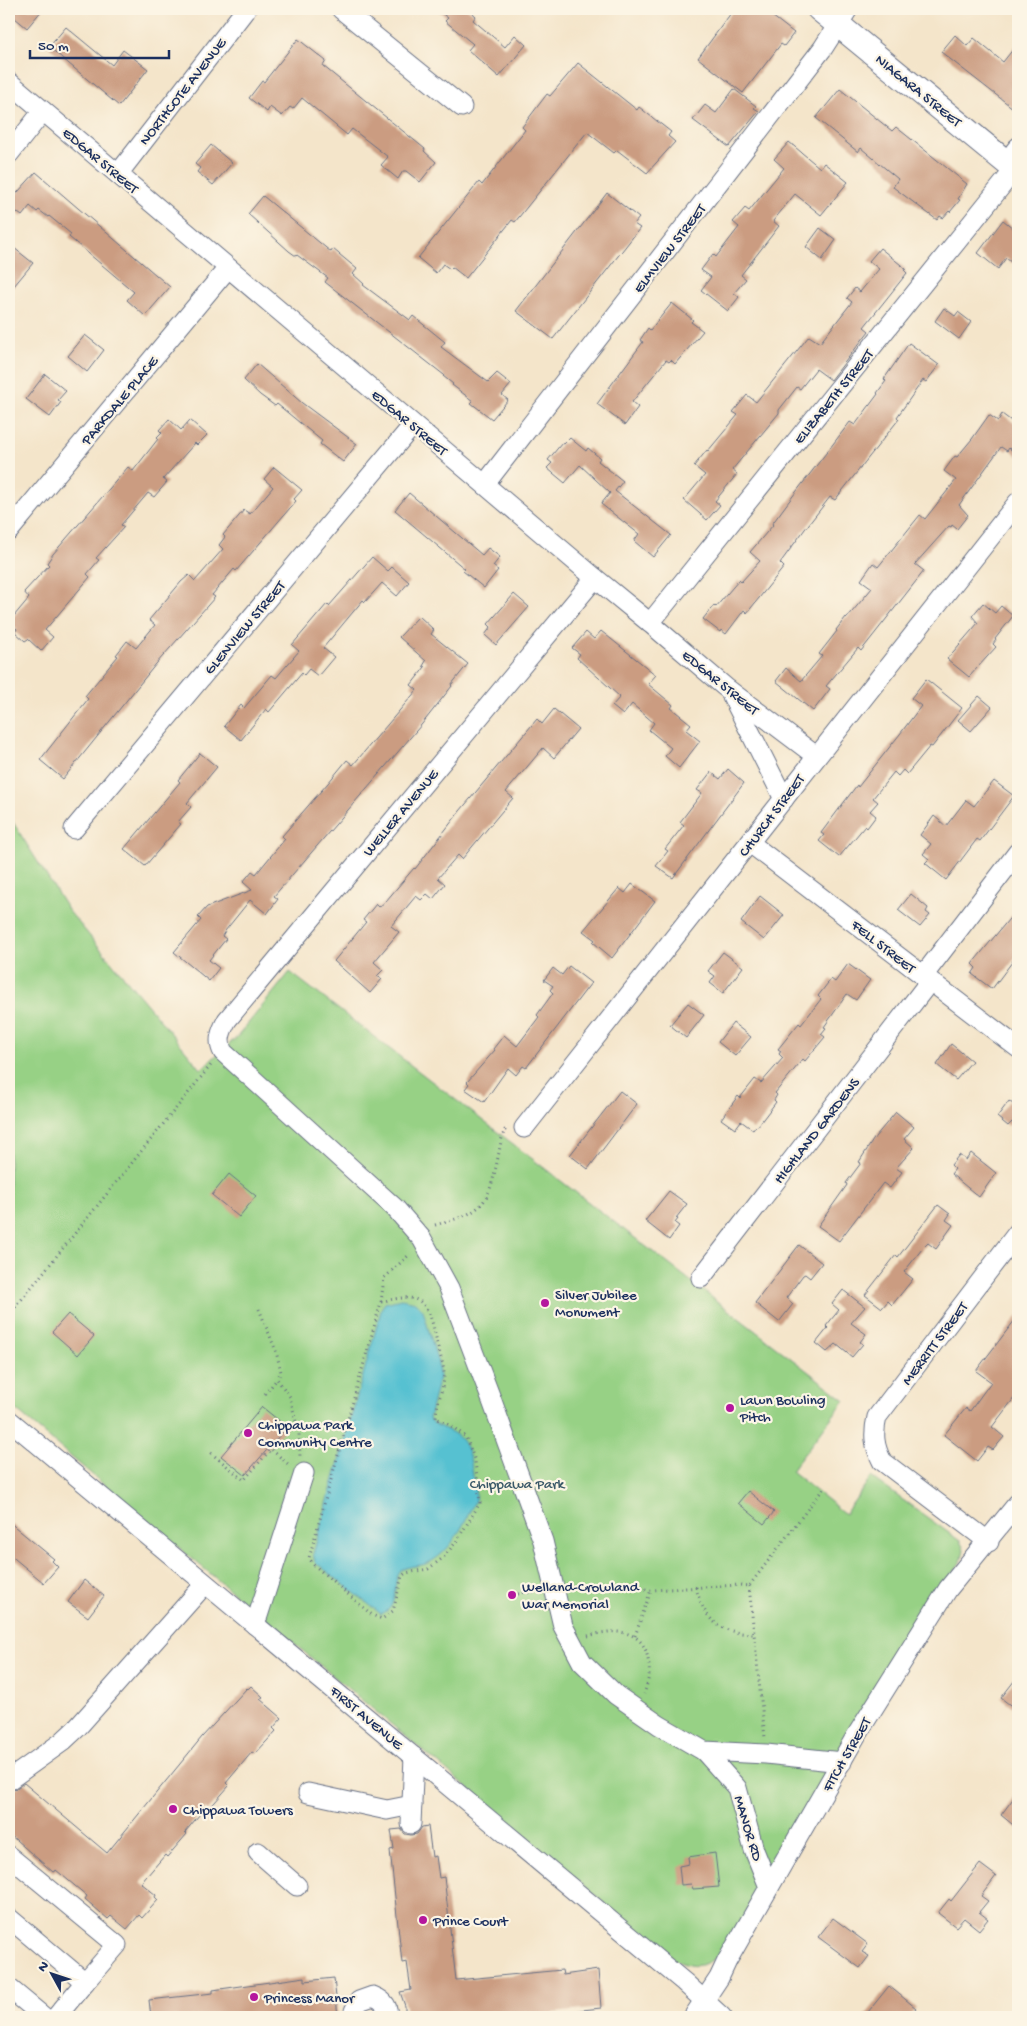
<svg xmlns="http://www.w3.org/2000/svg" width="1027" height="2026" viewBox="0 0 1027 2026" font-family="'Gochi Hand',sans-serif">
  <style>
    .green { fill: #97d185; stroke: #598072 }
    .water { fill: #56c1d1; stroke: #387898 }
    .building { fill: #cb9c81 }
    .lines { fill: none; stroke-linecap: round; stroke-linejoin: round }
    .minor-casing { stroke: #676f84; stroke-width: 21 }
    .major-casing { stroke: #676f84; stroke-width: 26 }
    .path { stroke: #676f84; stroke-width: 3; stroke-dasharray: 1 4; stroke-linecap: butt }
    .minor { stroke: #fff; stroke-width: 19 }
    .major { stroke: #fff; stroke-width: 24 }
    .poi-dot { fill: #b5179e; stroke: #fcf5e5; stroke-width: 2 }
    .labels { text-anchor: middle; stroke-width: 4.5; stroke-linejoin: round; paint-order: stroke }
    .street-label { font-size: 15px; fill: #1b2f5e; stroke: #fcf5e5 }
    .poi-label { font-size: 15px; fill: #1b2f5e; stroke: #fcf5e5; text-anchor: start }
    .park-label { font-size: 15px; fill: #3a5868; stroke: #fcf5e5 }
  </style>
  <rect width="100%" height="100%" fill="#fcf5e5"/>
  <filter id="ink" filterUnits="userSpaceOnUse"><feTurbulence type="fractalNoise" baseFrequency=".02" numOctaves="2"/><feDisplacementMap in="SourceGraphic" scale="10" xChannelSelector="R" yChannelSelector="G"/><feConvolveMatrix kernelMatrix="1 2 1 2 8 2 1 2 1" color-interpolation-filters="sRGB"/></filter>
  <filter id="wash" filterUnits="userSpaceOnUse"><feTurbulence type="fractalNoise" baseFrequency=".0096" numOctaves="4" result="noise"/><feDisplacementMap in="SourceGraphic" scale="20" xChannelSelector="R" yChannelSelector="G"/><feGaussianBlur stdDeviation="1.12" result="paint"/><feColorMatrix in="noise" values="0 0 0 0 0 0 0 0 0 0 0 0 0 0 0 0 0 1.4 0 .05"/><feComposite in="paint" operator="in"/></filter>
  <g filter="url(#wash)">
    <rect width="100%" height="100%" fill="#f4e5ca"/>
    <path class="green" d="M 9,816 L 68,910 L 201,1069 L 237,1037 L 290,972 L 845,1400 L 791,1471 L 845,1514 L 871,1477 L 960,1541 L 964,1549 L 962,1559 L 722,1952 C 700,1973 685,1967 662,1952 C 446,1767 225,1589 9,1404 Z"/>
    <path class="water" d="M 401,1299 L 416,1302 L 423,1310 L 438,1363 L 439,1377 L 429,1418 C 435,1427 446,1428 455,1434 C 473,1446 472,1476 476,1496 L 475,1501 C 464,1523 453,1550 430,1562 C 422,1567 407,1565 401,1571 C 390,1584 401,1607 381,1614 L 315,1562 L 313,1554 L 382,1307 L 385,1303 Z"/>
    <g id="blocks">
      <g class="building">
        <polygon points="9,9 43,9 27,28 9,13"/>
        <polygon points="436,9 468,9 476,16 473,20 505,47 515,35 526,45 499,77 468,50 473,44 445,21 448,18"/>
        <polygon points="734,9 763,9 794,33 784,46 781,44 743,93 698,58"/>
        <polygon points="66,27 112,65 123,50 148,69 119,106 49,47"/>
        <polygon points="955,35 967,46 974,38 1003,62 1018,43 1018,112 941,52"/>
        <polygon points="298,39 326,61 323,66 425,149 424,151 436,162 420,182 406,171 403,171 398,179 381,165 388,157 352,129 347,135 302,98 293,109 290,107 282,116 270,107 267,112 249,98 262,81 264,82"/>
        <polygon points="578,63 637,110 639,107 671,132 668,136 675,142 647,173 617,150 614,153 587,132 515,222 512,220 466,278 452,267 450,269 443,264 436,273 418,258 479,182 482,185 525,130 522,127 547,94 550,96"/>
        <polygon points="734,89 756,106 754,108 759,111 729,147 693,120 705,105 716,113"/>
        <polygon points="840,89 892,131 896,127 967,184 958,199 960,200 950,212 949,211 943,218 940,216 937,220 893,187 898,179 861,148 858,152 816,118"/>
        <polygon points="789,142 820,168 824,163 848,182 821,215 795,194 773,221 779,226 741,275 746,279 734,293 739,297 728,311 701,290 711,277 701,270 713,254 716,257 739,227 733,222 745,208 749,211 784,168 774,159"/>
        <polygon points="211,145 232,163 213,185 197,172 200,168 195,164"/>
        <polygon points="36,172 170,287 145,316 127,300 134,292 69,237 71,234 49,216 48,217 39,210 37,212 30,206 22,216 9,206 9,202"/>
        <polygon points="607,193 639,218 634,224 640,228 553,339 516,311"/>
        <polygon points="263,196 331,252 333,249 357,269 353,274 364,284 363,285 410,320 413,316 445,342 441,347 488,382 497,373 511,384 502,395 508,400 492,419 471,403 473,401 452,385 453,384 443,376 444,375 325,282 328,278 297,255 296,256 289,251 248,214"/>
        <polygon points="1003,220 1018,232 1018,255 1012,263 1006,258 998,269 978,253"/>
        <polygon points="820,228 836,240 822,260 806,247"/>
        <polygon points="9,244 33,263 9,292"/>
        <polygon points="880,248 906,269 904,270 907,273 864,327 869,331 831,380 816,369 800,389 797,387 779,410 779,413 732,470 737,474 715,501 720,505 707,520 684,500 705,475 694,466 707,450 708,451 738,415 733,412 747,395 756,402 809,336 820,343 852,302 847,298 855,288 860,292 879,269 869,261"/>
        <polygon points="672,303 693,320 691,322 703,331 675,364 671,360 669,362 666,360 632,402 638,407 625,425 597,404 643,342 640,340 648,328 650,330"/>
        <polygon points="944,308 955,316 958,312 971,322 959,339 935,321"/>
        <polygon points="85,335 104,350 87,372 68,356"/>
        <polygon points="909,343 939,365 926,382 923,380 897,417 899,419 835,500 830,497 805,529 780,563 784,567 747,613 744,610 726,634 721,630 720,632 703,619 714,605 716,607 721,601 739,580 741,582 760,561 750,552 773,525 772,524 786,505 850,422 855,425 878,394 877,393 886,381 884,379"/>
        <polygon points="257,364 302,403 357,444 343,462 320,444 322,441 277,404 275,406 260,395 244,380"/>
        <polygon points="45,374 66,391 58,400 61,402 50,417 26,399"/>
        <polygon points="1002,414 1018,426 1018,456 1009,448 1007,451 1001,447 959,505 968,515 957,529 952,525 951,527 949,526 915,564 924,571 861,651 858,648 826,686 830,689 813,711 776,681 786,668 801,681 822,656 819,654 837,631 836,630 846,617 847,618 872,588 861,580 873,563 878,567 920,515 925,519 956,480 944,471 955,456 957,457 972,439 989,415 998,421"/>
        <polygon points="169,419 181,430 190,420 207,435 197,445 195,443 163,479 167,482 154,497 148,493 121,525 124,527 96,558 99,560 87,574 90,577 45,630 53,637 41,651 28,639 25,641 15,632 17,629 9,622 29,598 24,592 49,565 47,563 53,554 128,467 133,471 158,439 157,438 162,433 159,430"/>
        <polygon points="570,438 586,451 588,448 600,458 598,461 623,481 615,491 671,535 653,557 634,541 639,534 601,504 610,493 580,465 565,483 547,468 552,463 548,460 562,443 564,444"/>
        <polygon points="274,467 302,490 294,499 296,501 236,571 234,569 212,595 215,597 156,664 63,779 40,760 88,699 85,696 118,656 116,655 127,641 136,648 155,625 149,620 181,582 189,575 195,581 223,549 219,545 225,537 223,535 244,510 250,514 273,487 264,479"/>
        <polygon points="409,493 482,555 488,548 500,557 493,566 498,570 484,588 463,571 465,569 395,510"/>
        <polygon points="372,557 388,571 392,567 409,582 397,596 382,583 365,602 363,600 323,648 334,657 318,676 309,669 304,675 302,673 269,712 266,709 241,740 224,726 241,705 244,708 272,675 276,678 299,651 292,645 327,604 329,606"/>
        <polygon points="514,594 529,607 496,645 485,635 491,627 488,624"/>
        <polygon points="983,603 995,613 1001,606 1013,616 995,639 996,640 993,644 996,647 969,677 947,659 978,623 972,616"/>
        <polygon points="419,616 434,630 431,634 468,664 451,685 452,686 422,724 274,896 278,899 267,914 250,900 225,931 222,936 226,939 209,960 219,968 209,981 174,952 201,920 198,917 207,907 252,890 243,882 252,871 256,874 285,839 282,836 328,783 347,760 353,765 417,690 411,685 425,667 423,666 426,661 399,637"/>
        <polygon points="601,631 656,675 648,684 673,705 671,708 691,724 686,730 700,741 679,768 665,756 671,748 649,730 654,723 632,704 623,715 612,706 620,697 577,658 580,654 572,648 586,632 594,639"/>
        <polygon points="926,679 962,708 932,747 930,746 907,774 903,770 898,776 894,772 873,798 878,802 870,811 876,816 867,828 865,826 839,857 819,841 824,835 821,833 857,785 858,787 900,734 921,706 911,698"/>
        <polygon points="979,696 992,707 971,731 958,720"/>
        <polygon points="554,709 578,729 554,758 543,748 506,792 513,798 462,859 458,855 438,878 445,884 433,899 427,894 421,900 416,896 391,926 399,932 374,962 383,970 377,976 382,979 370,993 334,961 366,922 363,920 376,904 379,907 386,901 414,868 415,869 460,811 537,719 542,724"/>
        <polygon points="200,753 217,767 187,803 191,807 178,822 181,824 145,866 124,849 180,782 178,780"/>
        <polygon points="728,769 744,783 673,878 656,866 668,851 665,849 684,825 680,822 702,793 697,790 711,772 720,779"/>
        <polygon points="994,781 1014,796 980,841 977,839 946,880 925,863 929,859 923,854 931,844 920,835 934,816 946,826 966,800 974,806"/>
        <polygon points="632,884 655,901 612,958 593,942 595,940 583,931 619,888 625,893"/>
        <polygon points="911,894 928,908 926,912 930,915 920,927 898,910"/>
        <polygon points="760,896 784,915 764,940 741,922"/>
        <polygon points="1018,908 1018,954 992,989 972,974 976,968 972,964"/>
        <polygon points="723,952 743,967 723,993 710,983 715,976 708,971"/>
        <polygon points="848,964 870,980 856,1000 847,994 824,1027 826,1028 821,1034 825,1037 805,1061 803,1059 775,1093 777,1095 774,1100 776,1102 757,1127 756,1126 753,1130 741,1121 735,1129 721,1119 738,1096 740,1098 755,1079 761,1083 783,1058 779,1054 781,1051 778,1049 799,1023 801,1025 821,999 818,996 831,979 835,982"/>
        <polygon points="569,966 591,983 526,1068 523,1066 516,1075 508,1068 484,1102 465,1089 469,1084 467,1082 495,1050 493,1049 504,1035 517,1046 539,1017 537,1015 553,993 550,990 553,986 544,980 553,968 562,975"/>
        <polygon points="688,1003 704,1015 686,1038 670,1025"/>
        <polygon points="733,1023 751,1037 735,1056 718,1042"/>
        <polygon points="951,1044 972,1061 956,1080 937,1065"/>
        <polygon points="620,1091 637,1104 588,1169 570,1155"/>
        <polygon points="1009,1101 1018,1108 1018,1127 1012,1122 1008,1126 997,1117"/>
        <polygon points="896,1112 914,1127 904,1139 914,1148 896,1168 902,1172 890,1188 883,1183 839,1241 818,1226 847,1185 846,1183 861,1163 859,1162 875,1137"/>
        <polygon points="971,1153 996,1173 979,1197 951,1174 955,1169 951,1165 959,1155 966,1160"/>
        <polygon points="229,1174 256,1196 239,1217 212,1195"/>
        <polygon points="669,1191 687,1204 676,1218 678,1219 675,1223 679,1226 669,1240 645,1221"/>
        <polygon points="938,1205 950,1214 946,1220 953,1225 936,1249 928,1243 922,1249 904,1272 913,1279 892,1305 888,1301 882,1308 865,1295 896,1255 898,1257"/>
        <polygon points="799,1245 822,1263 810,1278 805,1274 803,1275 786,1298 793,1304 779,1322 755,1303"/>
        <polygon points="843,1290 865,1307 851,1323 866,1334 860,1342 863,1344 852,1357 836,1344 827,1352 816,1343 828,1328 826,1326 839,1310 832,1304"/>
        <polygon points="68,1314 94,1336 78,1355 52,1332"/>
        <polygon points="1018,1316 1018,1393 992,1427 1004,1437 993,1450 988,1447 977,1461 944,1435 966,1408 970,1411 991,1382 976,1371"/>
        <polygon points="262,1407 287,1427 245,1475 221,1456"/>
        <polygon points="748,1491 774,1512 764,1524 738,1503"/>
        <polygon points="9,1522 54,1559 52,1561 58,1567 44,1583 9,1554"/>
        <polygon points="84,1580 104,1596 88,1617 68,1602"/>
        <polygon points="1018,1676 1018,1711 1001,1698"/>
        <polygon points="251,1686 263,1697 260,1699 282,1718 273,1728 276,1731 255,1754 252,1752 226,1783 229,1786 208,1810 205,1808 185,1832 187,1834 167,1857 165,1855 141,1883 156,1895 155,1897 158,1900 142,1918 139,1915 127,1929 111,1916 108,1919 85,1899 87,1896 56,1870 53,1872 9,1834 9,1791 15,1789 24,1783 107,1853 202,1737 247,1688 248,1689"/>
        <polygon points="1018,1792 1018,1829 1001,1815"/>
        <polygon points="428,1826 432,1857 436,1856 439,1878 444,1877 456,1980 562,1970 563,1975 598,1970 601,2008 536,2015 537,2017 405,2017 405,2006 400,1992 411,1990 407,1962 402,1963 390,1850 394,1849 391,1830 401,1829 405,1834 411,1835 417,1834 422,1827"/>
        <polygon points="715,1853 719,1887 693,1889 691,1884 681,1885 679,1866 689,1864 688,1857"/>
        <polygon points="980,1864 996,1876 981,1896 988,1901 979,1912 988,1919 979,1930 964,1918 956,1927 938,1913 949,1899 951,1901"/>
        <polygon points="833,1918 868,1944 862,1952 869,1956 860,1968 818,1937"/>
        <polygon points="305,1977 305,1981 334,1978 338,2017 151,2017 149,2000 213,1993 213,1990"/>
        <polygon points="889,1986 916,2008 909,2017 864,2017"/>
      </g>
    </g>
  </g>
  <g filter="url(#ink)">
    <use href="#blocks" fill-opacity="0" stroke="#676f84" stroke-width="1"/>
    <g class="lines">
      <g class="minor-casing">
        <g id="minor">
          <polyline points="341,9 462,107"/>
          <polyline points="9,82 595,578 650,623 725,687 816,756"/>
          <polyline points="9,154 43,111"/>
          <polyline points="1007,161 1018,147"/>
          <polyline points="118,174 246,9"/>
          <polyline points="485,484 823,48 848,9"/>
          <polyline points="9,531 228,268"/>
          <path d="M 595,578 L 227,1020 C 221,1031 217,1041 223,1052 L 395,1208 L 422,1239 L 449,1288 L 492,1401 L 543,1541 L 563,1626 L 582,1662 L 616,1695 L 659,1725 L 704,1751 L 766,1754 L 842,1762"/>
          <polyline points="650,623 1015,169"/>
          <polyline points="732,696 784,799"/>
          <polyline points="74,829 413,425"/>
          <polyline points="750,843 1018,1048"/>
          <polyline points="923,976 1018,852"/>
          <polyline points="524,1128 1018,502"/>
          <polyline points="701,1278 930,981"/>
          <polyline points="9,1420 684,1982 722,2017"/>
          <path d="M 989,1542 L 882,1461 C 874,1446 873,1434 877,1417 L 1018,1232"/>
          <polyline points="255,1625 304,1473"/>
          <polyline points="704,1751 737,1788 754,1850 769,1887"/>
          <polyline points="9,1780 62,1742 77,1728 205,1584"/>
          <polyline points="308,1793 387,1810 412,1805"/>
          <polyline points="411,1824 414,1757"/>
          <polyline points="258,1852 297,1886"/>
          <polyline points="9,1856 117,1945 85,1982"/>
          <polyline points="9,1918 85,1982 56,2017"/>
          <polyline points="9,1988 44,2017"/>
          <path d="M 355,2017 L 354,2011 L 359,2001 L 373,1996 C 383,2000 389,2006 387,2017"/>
          <polyline points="693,2017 719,1978 727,1961 856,1736 948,1589 1018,1503"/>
        </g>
      </g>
      <g class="major-casing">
        <polyline id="major" points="819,9 1018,172"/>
      </g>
      <g class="path">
        <path d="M 435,1225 C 484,1212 488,1206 498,1157 C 500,1148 501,1138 505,1130"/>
        <path d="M 381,1302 C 421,1291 428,1301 436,1338 C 438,1349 443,1361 444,1373 C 445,1386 436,1403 436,1418 L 450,1425 L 466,1437 L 475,1461 L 480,1503 L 456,1542 L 443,1558 L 428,1569 L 406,1573 L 402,1576 L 393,1611 L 382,1619 L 372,1615 L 314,1565 L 309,1558 L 381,1302 L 384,1278 L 410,1254"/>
        <polyline points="259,1309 276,1351 281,1372 277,1379"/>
        <polyline points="9,1315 211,1065"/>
        <polyline points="265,1394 277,1379 290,1397 299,1434 300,1457"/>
        <polyline points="211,1453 244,1480 271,1449 288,1464"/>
        <polyline points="571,1586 613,1583 651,1590 739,1585 749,1586 823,1489"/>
        <polyline points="749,1586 765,1738"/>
        <path d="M 696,1587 C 704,1621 720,1633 754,1634"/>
        <polyline points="518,1594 537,1591"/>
        <path d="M 588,1636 C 608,1630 637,1627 646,1651 C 648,1658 650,1667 649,1675 C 648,1681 646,1688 644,1694"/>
        <polyline points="635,1636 651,1590"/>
      </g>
      <use href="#minor" class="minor"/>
      <use href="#major" class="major"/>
    </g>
  </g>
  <g class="poi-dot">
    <circle cx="545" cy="1303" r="5"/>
    <circle cx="730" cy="1408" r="5"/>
    <circle cx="248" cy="1433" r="5"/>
    <circle cx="512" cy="1595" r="5"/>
    <circle cx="173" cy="1809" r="5"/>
    <circle cx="423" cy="1920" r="5"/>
    <circle cx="254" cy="1997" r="5"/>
  </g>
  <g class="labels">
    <g class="street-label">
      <text transform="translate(919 90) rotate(39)" y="5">NIAGARA STREET</text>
      <text transform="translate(182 91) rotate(-52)" y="5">NORTHCOTE AVENUE</text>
      <text transform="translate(101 160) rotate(40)" y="5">EDGAR STREET</text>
      <text transform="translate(669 248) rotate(-52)" y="5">ELMVIEW STREET</text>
      <text transform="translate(833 396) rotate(-51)" y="5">ELIZABETH STREET</text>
      <text transform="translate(119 400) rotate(-50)" y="5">PARKDALE PLACE</text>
      <text transform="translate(410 422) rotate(40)" y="5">EDGAR STREET</text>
      <text transform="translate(244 627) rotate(-50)" y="5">GLENVIEW STREET</text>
      <text transform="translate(721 682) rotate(39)" y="5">EDGAR STREET</text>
      <text transform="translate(400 812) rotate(-50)" y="5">WELLER AVENUE</text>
      <text transform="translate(771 815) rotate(-53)" y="5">CHURCH STREET</text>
      <text transform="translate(884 946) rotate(38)" y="5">FELL STREET</text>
      <text transform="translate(816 1130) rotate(-52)" y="5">HIGHLAND GARDENS</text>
      <text transform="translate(934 1343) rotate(-53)" y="5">MERRITT STREET</text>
      <text transform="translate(367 1717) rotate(40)" y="5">FIRST AVENUE</text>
      <text transform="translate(846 1754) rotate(-60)" y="5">FITCH STREET</text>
      <text transform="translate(749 1828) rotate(73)" y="5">MANOR RD</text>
    </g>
    <g class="poi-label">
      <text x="555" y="1299">Silver Jubilee<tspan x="555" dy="17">Monument</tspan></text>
      <text x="740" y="1404">Lawn Bowling<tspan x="740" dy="17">Pitch</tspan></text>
      <text x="258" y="1429">Chippawa Park<tspan x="258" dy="17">Community Centre</tspan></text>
      <text x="522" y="1591">Welland-Crowland<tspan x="522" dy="17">War Memorial</tspan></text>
      <text x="183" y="1814">Chippawa Towers</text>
      <text x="433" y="1925">Prince Court</text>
      <text x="264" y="2002">Princess Manor</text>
    </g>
    <g class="park-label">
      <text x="517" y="1488">Chippawa Park</text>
    </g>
  </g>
  <rect width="1027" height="2026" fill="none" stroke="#fcf5e5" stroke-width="30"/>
  <g transform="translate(52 1974) rotate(310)" stroke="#fcf5e5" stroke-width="4" paint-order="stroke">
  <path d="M0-4L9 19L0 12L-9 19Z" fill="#1b2f5e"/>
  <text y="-8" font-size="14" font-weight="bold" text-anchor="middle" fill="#1b2f5e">N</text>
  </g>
  <path d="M30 50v8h139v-8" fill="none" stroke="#1b2f5e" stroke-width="2.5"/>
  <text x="38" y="50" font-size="15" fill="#1b2f5e" stroke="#fcf5e5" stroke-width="4" paint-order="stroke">50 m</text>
</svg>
